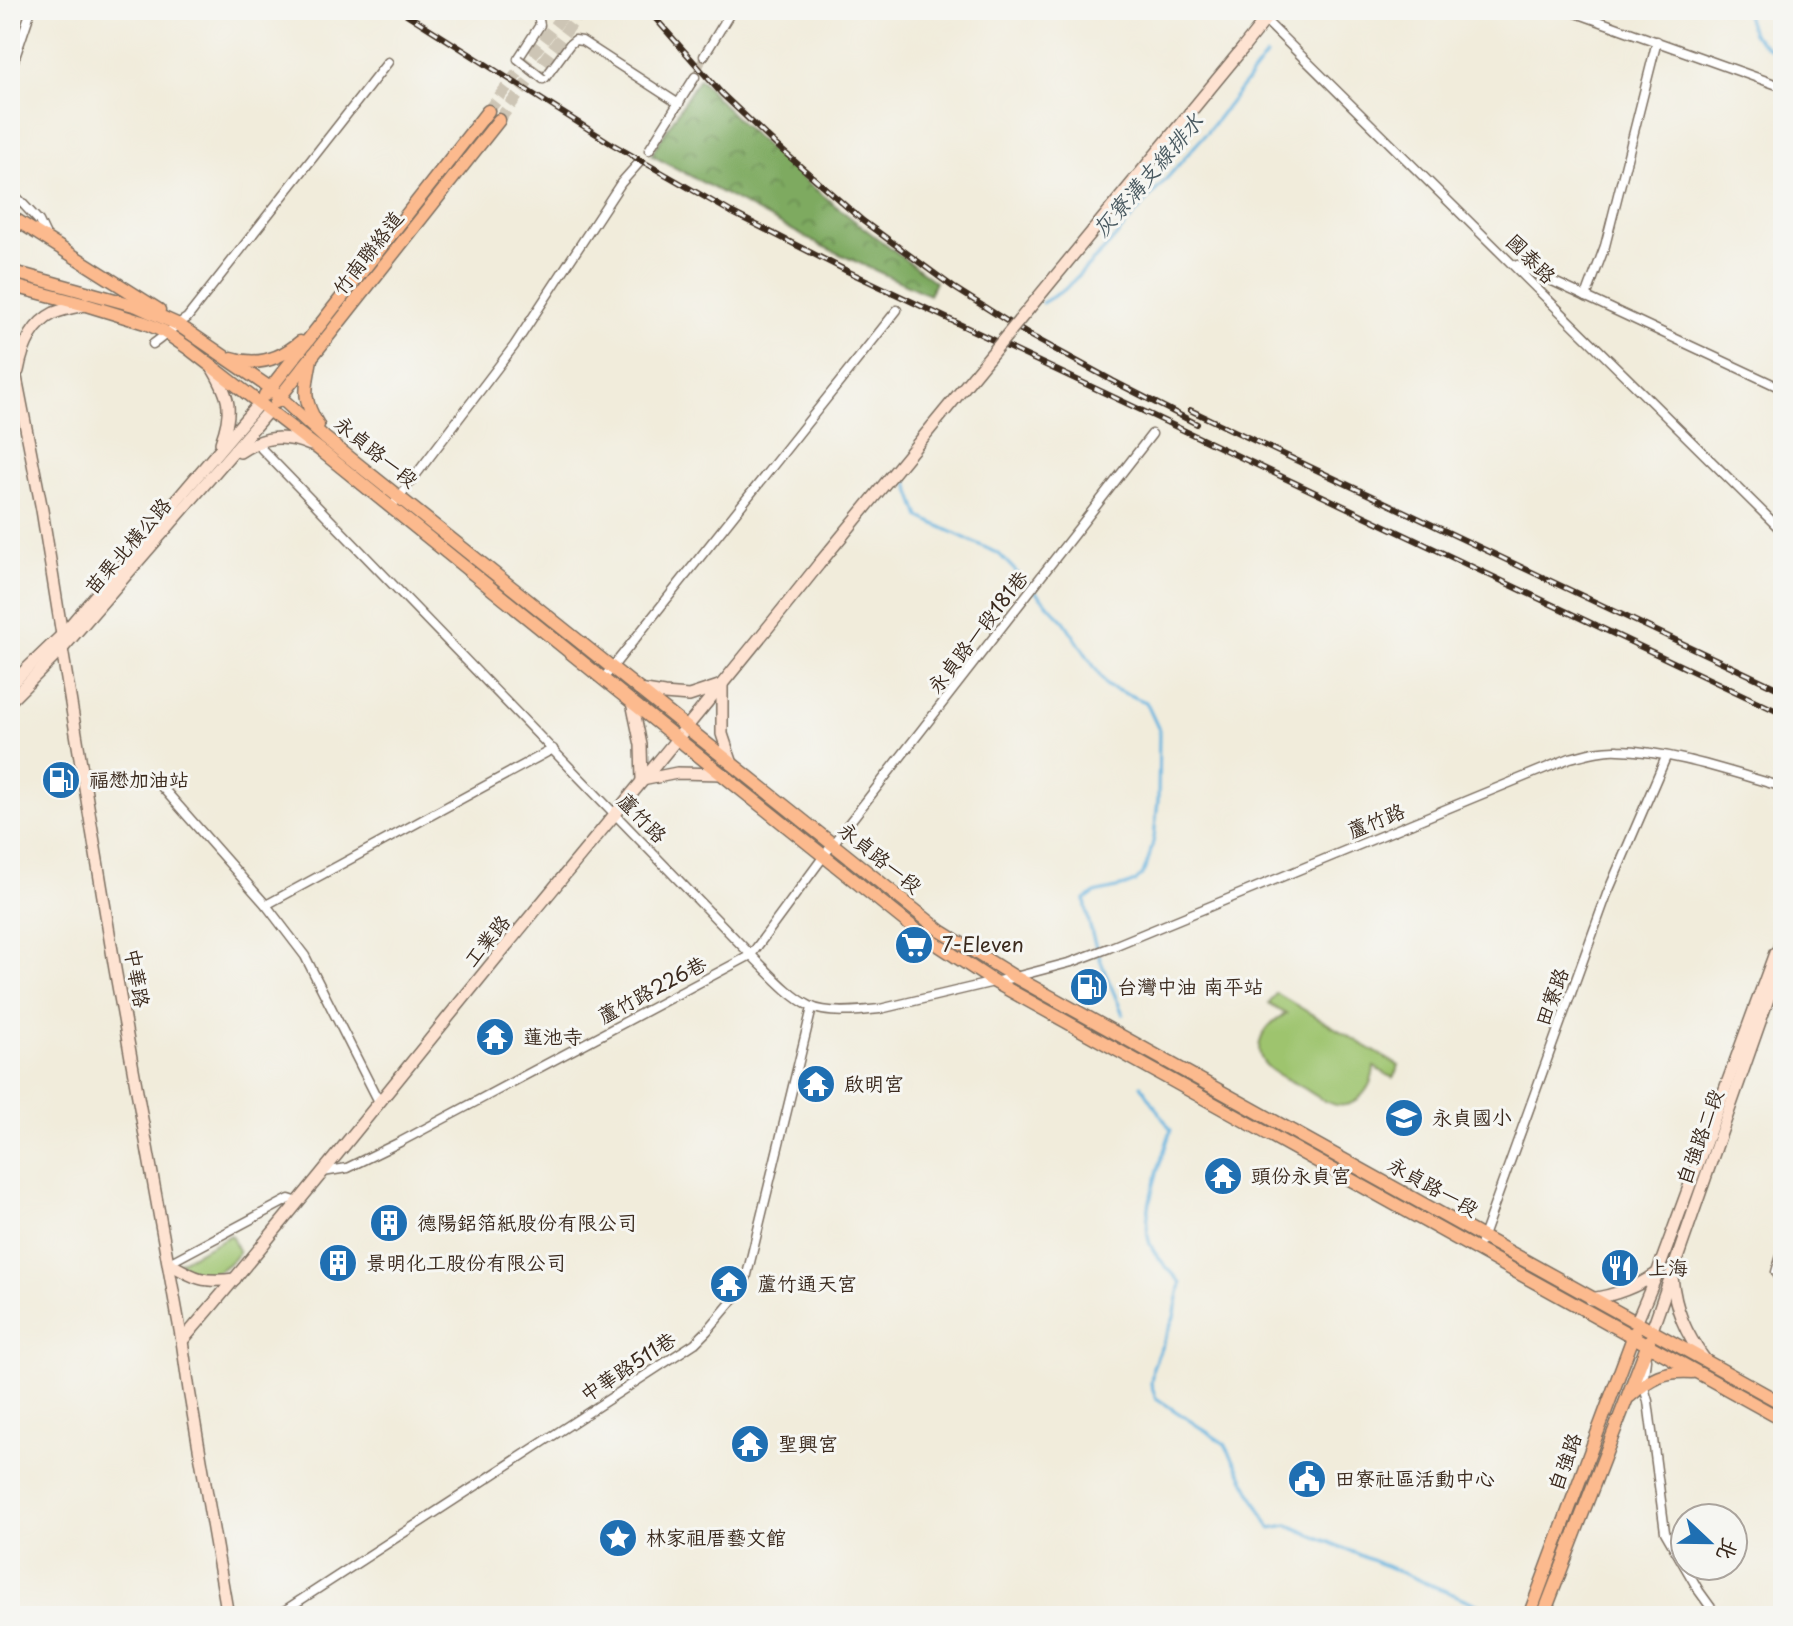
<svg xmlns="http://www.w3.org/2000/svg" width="1793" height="1626" viewBox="0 0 1793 1626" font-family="'Playpen Sans','LXGW WenKai TC',sans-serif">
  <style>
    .grass { fill: #9ec46e; stroke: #6c7746; stroke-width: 2 }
    .forest { fill: url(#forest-crowns); stroke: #5c6a40; stroke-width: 2 }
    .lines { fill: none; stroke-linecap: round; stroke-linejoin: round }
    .stream { stroke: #65b2de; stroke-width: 3 }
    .street-tunnel { stroke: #cdc5b5; stroke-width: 8; stroke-dasharray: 8 4; stroke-linecap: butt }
    .secondary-tunnel { stroke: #cdc5b5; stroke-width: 11; stroke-dasharray: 11 5.5; stroke-linecap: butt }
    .primary-tunnel { stroke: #cdc5b5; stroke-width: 12; stroke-dasharray: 12 6; stroke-linecap: butt }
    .street-casing { stroke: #7b6e60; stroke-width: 11 }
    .secondary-casing { stroke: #7b6e60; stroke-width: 14 }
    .primary-casing { stroke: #7b6e60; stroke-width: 15 }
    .street { stroke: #fff; stroke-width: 8 }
    .secondary { stroke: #fee3d2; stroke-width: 11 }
    .primary { stroke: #fcba8e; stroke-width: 12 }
    .rail-casing { stroke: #3b2a1e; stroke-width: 6 }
    .rail { stroke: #f6f6f2; stroke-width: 3; stroke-dasharray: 9; stroke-linecap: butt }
    .street-bridge-casing { stroke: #7b6e60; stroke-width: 11; stroke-linecap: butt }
    .secondary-bridge-casing { stroke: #7b6e60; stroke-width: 14; stroke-linecap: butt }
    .street-bridge { stroke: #fff; stroke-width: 8 }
    .secondary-bridge { stroke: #fee3d2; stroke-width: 11 }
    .labels { text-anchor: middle; stroke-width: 6; stroke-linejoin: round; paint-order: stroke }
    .street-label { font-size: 20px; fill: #3b2a1e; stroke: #f6f6f2 }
    .poi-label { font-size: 20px; fill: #3b2a1e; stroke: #f6f6f2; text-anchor: start }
    .water-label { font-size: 22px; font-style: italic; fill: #4a5a61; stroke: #f6f6f2 }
  </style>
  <defs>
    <pattern id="forest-crowns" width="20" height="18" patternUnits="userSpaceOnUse" patternTransform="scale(2)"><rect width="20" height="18" fill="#7eaa61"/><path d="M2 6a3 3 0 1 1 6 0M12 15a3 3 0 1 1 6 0" fill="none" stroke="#688b4f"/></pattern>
  </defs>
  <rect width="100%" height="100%" fill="#f6f6f2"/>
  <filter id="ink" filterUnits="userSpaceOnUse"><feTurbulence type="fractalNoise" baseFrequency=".0125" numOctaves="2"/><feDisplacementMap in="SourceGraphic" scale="16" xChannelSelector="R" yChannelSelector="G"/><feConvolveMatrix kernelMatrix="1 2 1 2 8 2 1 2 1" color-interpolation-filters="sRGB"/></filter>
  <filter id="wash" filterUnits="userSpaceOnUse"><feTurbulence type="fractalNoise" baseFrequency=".006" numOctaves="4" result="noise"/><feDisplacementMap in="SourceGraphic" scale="32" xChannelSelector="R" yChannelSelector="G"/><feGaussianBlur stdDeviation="1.8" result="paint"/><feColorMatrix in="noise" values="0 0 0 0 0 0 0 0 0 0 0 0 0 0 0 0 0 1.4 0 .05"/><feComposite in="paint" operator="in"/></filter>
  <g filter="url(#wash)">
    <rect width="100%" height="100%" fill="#f1ecdb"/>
    <g class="grass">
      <path d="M 1276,993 L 1399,1066 L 1393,1078 L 1374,1067 C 1373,1080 1369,1090 1358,1099 C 1339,1115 1320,1098 1302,1087 C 1291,1081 1278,1076 1269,1068 C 1247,1050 1266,1022 1286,1014 L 1269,1004 Z"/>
      <path d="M 231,1235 L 239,1253 C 218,1276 206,1282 179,1262 Z"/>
    </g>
    <path class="forest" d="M 699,78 C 713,93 726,109 741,123 C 801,181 868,232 935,282 L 929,295 L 822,246 L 651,155 Z"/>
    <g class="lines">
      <g class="stream">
        <polyline points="1747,10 1746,14 1752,34 1767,47 1783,56"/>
        <polyline points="1293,14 1296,10"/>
        <polyline points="1042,303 1064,290 1106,248 1208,131 1266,56"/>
        <path d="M 907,481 L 920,517 L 999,554 L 1064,621 L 1107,686 L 1146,702 L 1159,730 L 1158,801 L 1154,838 L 1149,858 L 1143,874 L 1135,882 L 1125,886 L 1095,893 L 1085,900 C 1090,941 1107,977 1123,1014"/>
        <path d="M 1141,1085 L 1171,1130 C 1162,1157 1137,1223 1152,1248 C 1159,1261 1172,1272 1181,1283 L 1174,1317 L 1153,1367 L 1151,1384 L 1156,1398 L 1225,1444 L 1270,1528 L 1288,1525 L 1481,1606 L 1486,1616"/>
      </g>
    </g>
  </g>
  <g filter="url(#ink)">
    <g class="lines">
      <polyline class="street-tunnel" points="695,77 704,56"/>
      <polyline class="secondary-tunnel" points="1775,953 1783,929"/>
      <g class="primary-tunnel">
        <polyline points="488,111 567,10"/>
        <polyline points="499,120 582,10"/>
      </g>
      <g class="street-casing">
        <g id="street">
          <path d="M 1255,10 C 1432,183 1608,357 1783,532"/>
          <polyline points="1568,10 1783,87"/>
          <polyline points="704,56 732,10"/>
          <polyline points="518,59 540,25 538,15 530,10"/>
          <polyline points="10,72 31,10"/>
          <polyline points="543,79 545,78 570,44 575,40 582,41 679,104"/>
          <polyline points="649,150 695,77"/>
          <polyline points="10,190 39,221 47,238"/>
          <polyline points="1518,265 1783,389"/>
          <polyline points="1586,297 1605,246 1657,41"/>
          <path d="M 153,344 C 165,336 175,325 187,318 L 388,62"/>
          <path d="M 255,442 L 751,955 C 768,971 789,996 810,1006 C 826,1015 862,1011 880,1009 L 1015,977 L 1072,962 L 1109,948 L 1570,758 C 1586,754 1602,749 1619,750 C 1671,751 1733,773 1783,787"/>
          <polyline points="396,501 514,346 621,183 638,164"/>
          <polyline points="603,679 897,310"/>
          <polyline points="154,778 266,905 305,956 379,1102"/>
          <polyline points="266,905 553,749"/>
          <polyline points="323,1172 347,1168 400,1142 751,955 832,845 1152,434"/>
          <polyline points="1481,1242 1607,894 1666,757"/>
          <polyline points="1783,1249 1776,1272 1779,1277 1783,1279"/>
          <polyline points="169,1263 289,1199 298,1202"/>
          <polyline points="1646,1359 1643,1384 1648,1401 1665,1532 1699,1591 1717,1616"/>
          <polyline points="276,1616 695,1343 707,1331 744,1287 812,1008"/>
        </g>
      </g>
      <g class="secondary-casing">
        <g id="secondary">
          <polyline points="1243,48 1273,10"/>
          <polyline points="10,313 14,286"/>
          <polyline points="10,346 42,510 62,635 62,649 115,969 182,1341 189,1390 228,1616"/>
          <path d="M 213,369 C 230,398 233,410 221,443"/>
          <path d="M 18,371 C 22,349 32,324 54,313 C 63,309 75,307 85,305"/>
          <path d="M 240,452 C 264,436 283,434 310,445"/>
          <polyline points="10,685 62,635 260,402"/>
          <polyline points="639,690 664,694 689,696 722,685 722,734 732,764"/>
          <polyline points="10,701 62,649 269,410"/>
          <polyline points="632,702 641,745 642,780 677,773 723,774"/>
          <path d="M 169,1263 C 195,1279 204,1283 235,1279"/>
          <path d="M 1672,1277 C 1675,1310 1686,1334 1705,1360"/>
          <path d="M 1591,1299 C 1616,1295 1635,1288 1656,1274"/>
          <polyline points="1637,1321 1657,1274 1775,953 1783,955"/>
          <polyline points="1652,1330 1783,956"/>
          <path d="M 182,1341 C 291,1214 395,1082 501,952 C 607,823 715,695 819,564"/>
        </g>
      </g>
      <g class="primary-casing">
        <g id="primary">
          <polyline points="10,216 159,310"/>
          <polyline points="10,248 13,277"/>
          <polyline points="10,271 137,306 177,324 270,388 325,438 941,931 1015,977 1783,1404"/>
          <polyline points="10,285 86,305 145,323 163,331 188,348 324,453 603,679 920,933 993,981 1783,1420"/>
          <path d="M 232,358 C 258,367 280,359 300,342"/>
          <path d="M 311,359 C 306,388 301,397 318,425"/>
          <polyline points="265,395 488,111"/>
          <polyline points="276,402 499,120"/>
          <path d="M 1630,1396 C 1650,1378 1664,1370 1692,1372"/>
          <polyline points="1529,1616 1635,1332"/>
          <polyline points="1543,1616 1649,1341"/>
        </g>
      </g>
      <use href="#street" class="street"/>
      <use href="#secondary" class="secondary"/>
      <use href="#primary" class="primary"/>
      <g class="rail-casing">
        <g id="rail">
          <polyline points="400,10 612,144 731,212 847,271 1783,714"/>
          <polyline points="648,10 722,94 776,145 863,221 953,287 1029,335 1113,381 1197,424"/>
          <polyline points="1190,410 1783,691"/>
        </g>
      </g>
      <use href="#rail" class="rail"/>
      <g class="street-bridge-casing">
        <polyline id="street-bridge" points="518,59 543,79"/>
      </g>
      <g class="secondary-bridge-casing">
        <polyline id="secondary-bridge" points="819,564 1243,48"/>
      </g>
      <use href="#street-bridge" class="street-bridge"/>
      <use href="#secondary-bridge" class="secondary-bridge"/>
    </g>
  </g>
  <defs>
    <g id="fuel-disc" transform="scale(2)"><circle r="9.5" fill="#1f6fb2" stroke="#f6f6f2"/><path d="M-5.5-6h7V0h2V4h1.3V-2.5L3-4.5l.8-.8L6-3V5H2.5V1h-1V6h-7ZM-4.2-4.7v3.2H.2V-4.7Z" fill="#fff"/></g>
    <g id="supermarket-disc" transform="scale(2)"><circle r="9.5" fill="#1f6fb2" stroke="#f6f6f2"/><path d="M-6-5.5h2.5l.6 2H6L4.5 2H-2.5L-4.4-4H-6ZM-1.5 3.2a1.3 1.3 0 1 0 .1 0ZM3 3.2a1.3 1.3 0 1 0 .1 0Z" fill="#fff"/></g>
    <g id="temple-disc" transform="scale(2)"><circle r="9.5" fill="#1f6fb2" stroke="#f6f6f2"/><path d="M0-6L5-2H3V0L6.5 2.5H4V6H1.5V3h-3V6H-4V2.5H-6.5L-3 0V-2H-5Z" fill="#fff"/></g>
    <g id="school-disc" transform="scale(2)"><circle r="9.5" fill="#1f6fb2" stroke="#f6f6f2"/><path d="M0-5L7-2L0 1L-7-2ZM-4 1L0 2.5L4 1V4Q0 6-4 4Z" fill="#fff"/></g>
    <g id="building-disc" transform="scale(2)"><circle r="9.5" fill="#1f6fb2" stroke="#f6f6f2"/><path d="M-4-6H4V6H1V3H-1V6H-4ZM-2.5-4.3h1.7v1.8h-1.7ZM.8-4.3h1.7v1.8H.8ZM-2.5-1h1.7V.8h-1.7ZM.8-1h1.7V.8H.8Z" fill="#fff"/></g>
    <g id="restaurant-disc" transform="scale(2)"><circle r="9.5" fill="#1f6fb2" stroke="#f6f6f2"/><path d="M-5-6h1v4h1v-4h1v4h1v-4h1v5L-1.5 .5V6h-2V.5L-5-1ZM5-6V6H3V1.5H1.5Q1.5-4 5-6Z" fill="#fff"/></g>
    <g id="civic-disc" transform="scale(2)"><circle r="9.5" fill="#1f6fb2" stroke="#f6f6f2"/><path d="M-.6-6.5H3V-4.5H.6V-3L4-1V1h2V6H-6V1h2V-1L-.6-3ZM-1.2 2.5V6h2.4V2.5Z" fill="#fff"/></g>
    <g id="sight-disc" transform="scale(2)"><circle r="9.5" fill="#1f6fb2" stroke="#f6f6f2"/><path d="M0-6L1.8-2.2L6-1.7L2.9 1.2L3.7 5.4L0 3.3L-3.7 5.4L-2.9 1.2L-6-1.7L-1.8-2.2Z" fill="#fff"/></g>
  </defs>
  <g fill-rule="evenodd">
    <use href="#fuel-disc" x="61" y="780"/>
    <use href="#supermarket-disc" x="914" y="945"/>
    <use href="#fuel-disc" x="1089" y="987"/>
    <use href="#temple-disc" x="495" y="1037"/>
    <use href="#temple-disc" x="816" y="1084"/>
    <use href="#school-disc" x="1404" y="1118"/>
    <use href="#temple-disc" x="1223" y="1176"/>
    <use href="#building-disc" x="389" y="1223"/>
    <use href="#building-disc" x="338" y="1263"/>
    <use href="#restaurant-disc" x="1620" y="1268"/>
    <use href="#temple-disc" x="729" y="1284"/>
    <use href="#temple-disc" x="750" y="1444"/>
    <use href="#civic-disc" x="1307" y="1479"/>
    <use href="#sight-disc" x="618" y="1538"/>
  </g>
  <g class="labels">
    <g class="street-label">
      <text transform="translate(368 253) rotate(-52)" y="7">竹南聯絡道</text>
      <text transform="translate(1531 259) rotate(45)" y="7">國泰路</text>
      <text transform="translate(376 452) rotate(39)" y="7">永貞路一段</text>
      <text transform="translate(128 546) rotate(-49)" y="7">苗栗北橫公路</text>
      <text transform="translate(978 632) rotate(-52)" y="7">永貞路一段181巷</text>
      <text transform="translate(642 818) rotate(46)" y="7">蘆竹路</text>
      <text transform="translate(1376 821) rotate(-22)" y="7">蘆竹路</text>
      <text transform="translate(880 858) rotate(39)" y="7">永貞路一段</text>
      <text transform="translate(487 941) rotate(-51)" y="7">工業路</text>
      <text transform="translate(137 978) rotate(80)" y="7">中華路</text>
      <text transform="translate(652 990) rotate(-28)" y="7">蘆竹路226巷</text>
      <text transform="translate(1552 997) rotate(-70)" y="7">田寮路</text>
      <text transform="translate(1700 1137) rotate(-70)" y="7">自強路二段</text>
      <text transform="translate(1433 1187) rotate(29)" y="7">永貞路一段</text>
      <text transform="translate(628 1367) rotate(-33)" y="7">中華路511巷</text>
      <text transform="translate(1565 1462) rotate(-70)" y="7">自強路</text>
    </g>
    <g class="poi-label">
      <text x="89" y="787">福懋加油站</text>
      <text x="942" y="952">7-Eleven</text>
      <text x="1117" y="994">台灣中油 南平站</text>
      <text x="523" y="1044">蓮池寺</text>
      <text x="844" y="1091">啟明宮</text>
      <text x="1432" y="1125">永貞國小</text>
      <text x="1251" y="1183">頭份永貞宮</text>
      <text x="417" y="1230">德陽鋁箔紙股份有限公司</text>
      <text x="366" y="1270">景明化工股份有限公司</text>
      <text x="1648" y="1275">上海</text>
      <text x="757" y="1291">蘆竹通天宮</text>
      <text x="778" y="1451">聖興宮</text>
      <text x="1335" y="1486">田寮社區活動中心</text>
      <text x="646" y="1545">林家祖厝藝文館</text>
    </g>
    <g class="water-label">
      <text transform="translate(1148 175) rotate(-49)" y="8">灰寮溝支線排水</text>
    </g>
  </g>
  <rect width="1793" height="1626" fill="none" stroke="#f6f6f2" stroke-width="40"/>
  <g transform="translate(1709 1542) rotate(112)"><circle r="38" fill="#f6f6f2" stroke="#aba49d" stroke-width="2"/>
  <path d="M0-6L14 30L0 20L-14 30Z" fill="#1f6fb2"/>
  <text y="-12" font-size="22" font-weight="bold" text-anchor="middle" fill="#3b2a1e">北</text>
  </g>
</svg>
